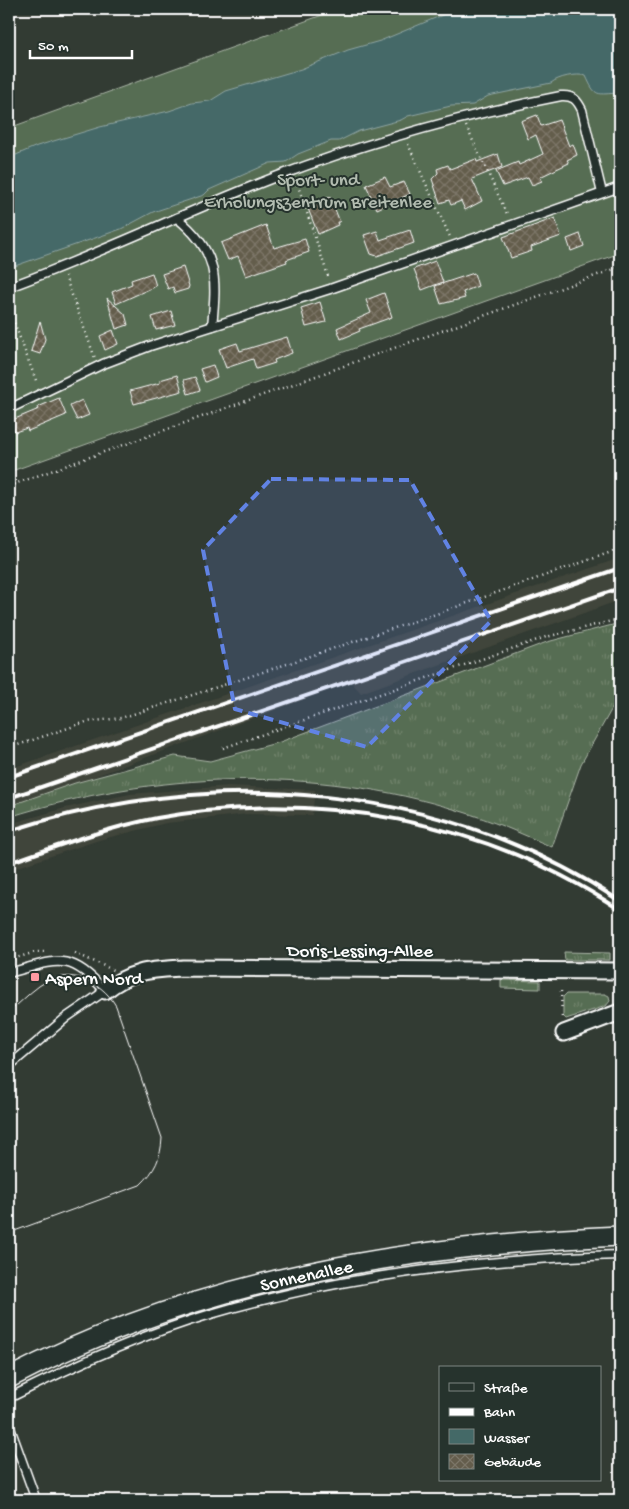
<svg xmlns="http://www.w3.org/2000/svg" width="629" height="1509" viewBox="0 0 629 1509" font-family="'Gochi Hand',sans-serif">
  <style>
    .built { fill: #41453a }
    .grass { fill: url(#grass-tufts); stroke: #abb6a8 }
    .garden { fill: #576d52; stroke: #abb6a8 }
    .water { fill: #446967; stroke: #8fa5a4 }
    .building { fill: url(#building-cross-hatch); stroke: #fff }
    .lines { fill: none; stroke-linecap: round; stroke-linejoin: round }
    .service-casing { stroke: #fff; stroke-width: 11 }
    .minor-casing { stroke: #fff; stroke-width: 19 }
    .tertiary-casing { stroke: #fff; stroke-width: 22 }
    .path { stroke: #fff; stroke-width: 2.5; stroke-dasharray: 1 4; stroke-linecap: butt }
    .service { stroke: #26332d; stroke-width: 8 }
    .minor { stroke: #26332d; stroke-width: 15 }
    .tertiary { stroke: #26332d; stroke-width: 19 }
    .tram { stroke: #fff; stroke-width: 1 }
    .rail { stroke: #fff; stroke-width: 4 }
    .marked { fill: #6183e4; fill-opacity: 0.2; stroke: #6183e4; stroke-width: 4; stroke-dasharray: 10 6; stroke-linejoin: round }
    .poi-dot { fill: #ff9aa2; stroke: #26332d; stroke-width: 2 }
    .labels { text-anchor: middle; stroke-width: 4; stroke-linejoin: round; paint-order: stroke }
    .park-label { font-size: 19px; fill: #b3bdb1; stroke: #26332d }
    .street-label { font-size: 19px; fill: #fff; stroke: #26332d }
    .poi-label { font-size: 19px; fill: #fff; stroke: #26332d; text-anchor: start }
  </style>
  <defs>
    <pattern id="grass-tufts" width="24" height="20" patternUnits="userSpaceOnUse" patternTransform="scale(1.25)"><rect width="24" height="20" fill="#576d52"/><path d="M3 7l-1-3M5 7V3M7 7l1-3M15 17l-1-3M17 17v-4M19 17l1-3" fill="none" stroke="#70836c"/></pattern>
    <pattern id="building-cross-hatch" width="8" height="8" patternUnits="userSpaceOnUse" patternTransform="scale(1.25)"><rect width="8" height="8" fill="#645d4c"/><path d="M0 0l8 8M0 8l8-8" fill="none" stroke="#7b7567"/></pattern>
  </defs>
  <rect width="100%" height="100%" fill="#323b33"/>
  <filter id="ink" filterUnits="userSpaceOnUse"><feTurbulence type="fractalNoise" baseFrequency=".02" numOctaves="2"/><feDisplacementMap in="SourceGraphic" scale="10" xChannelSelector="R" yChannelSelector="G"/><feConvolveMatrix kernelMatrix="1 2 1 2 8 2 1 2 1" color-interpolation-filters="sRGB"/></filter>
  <g filter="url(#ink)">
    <g class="built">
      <polygon points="620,558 620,600 361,693 351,682 9,808 9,769"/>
      <polygon points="229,786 315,790 312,815 248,814 166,823 99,840 9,870 9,824 65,808 130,794"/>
    </g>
    <g class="grass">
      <path d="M 620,623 L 620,694 L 581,764 L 552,847 C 522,834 491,820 460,811 C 314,765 154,771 9,817 L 9,806 L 75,783 L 175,756 L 210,761 L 280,742 L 547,642 Z"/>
      <polygon points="564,952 610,953 610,960 565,960"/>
      <polygon points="501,980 540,981 540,989 501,988"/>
      <polygon points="566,994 605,994 609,996 610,1001 606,1006 566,1019 563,1016 563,997"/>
    </g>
    <polygon class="garden" points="339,9 620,9 620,253 9,472 9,128"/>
    <path class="water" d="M 457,9 L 620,9 L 620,93 C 596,94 596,98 586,76 C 577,73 558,77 551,83 L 488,96 L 473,105 L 451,106 L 408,116 L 401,120 L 359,131 L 339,141 L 331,141 L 298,154 L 286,162 L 270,163 L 209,190 L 204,195 L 153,212 L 121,229 L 9,268 L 9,158 L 37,146 L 100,127 L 169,111 L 192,103 L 210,101 L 226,91 L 301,69 L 348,50 L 380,41 Z"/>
    <g class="building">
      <polygon points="537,115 541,126 559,120 569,146 573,144 577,155 567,160 569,163 540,177 542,181 532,185 528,177 503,186 496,171 518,162 519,165 543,154 536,135 528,139 521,121"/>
      <polygon points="498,154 502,167 472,179 482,201 465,210 461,201 451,205 449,200 440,203 432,179 438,173 437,169 448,165 450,169 476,159 477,162"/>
      <polygon points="385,177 390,187 404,182 410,194 377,209 366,185"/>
      <polygon points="330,197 340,222 337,222 338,225 318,234 307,206"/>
      <polygon points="555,218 561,236 531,247 532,251 511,258 503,237"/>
      <polygon points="266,225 274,248 305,239 309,252 286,260 287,262 246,276 238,256 228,260 221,243"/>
      <polygon points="410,230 414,243 377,256 371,254 364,235 377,231 380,240"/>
      <polygon points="580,234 584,246 571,251 567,239"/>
      <polygon points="435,261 443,282 422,290 414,269"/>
      <polygon points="183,267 189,286 188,289 175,293 173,287 168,289 162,274"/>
      <polygon points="152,273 156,286 116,304 112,292 132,284 131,280"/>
      <polygon points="474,273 478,286 463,292 465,298 441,304 435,286"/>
      <polygon points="384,293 392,317 359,329 360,331 341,339 337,328 371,313 366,300"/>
      <polygon points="107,298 125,314 128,325 116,329"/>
      <polygon points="320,302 326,322 306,327 301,308"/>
      <polygon points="171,311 175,325 156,330 152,317"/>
      <polygon points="40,321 45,339 40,354 31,351"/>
      <polygon points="113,330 118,344 105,350 100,336"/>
      <polygon points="287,337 292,353 274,360 275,363 256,369 253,359 226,368 219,349 237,343 240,351"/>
      <polygon points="213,365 217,377 205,382 200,369"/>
      <polygon points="177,375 182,391 134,404 130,391 160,383 160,380"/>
      <polygon points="195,377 200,390 188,394 184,380"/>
      <polygon points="59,398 66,415 28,431 27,428 15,432 10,421 39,409 38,407"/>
      <polygon points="82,400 89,415 77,420 70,406"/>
    </g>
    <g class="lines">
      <g class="service-casing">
        <g id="service">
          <path d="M 177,218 C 218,251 217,277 212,326"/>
          <path d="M 9,287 C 100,254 187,211 278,176 C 371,141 464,115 561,96 C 573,95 577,100 582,110 L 602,193"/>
          <polyline points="9,409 103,364 150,346 330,289 620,187"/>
          <path d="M 9,973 C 56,960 69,950 105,991 L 67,1017 L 9,1066"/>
          <path d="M 9,1398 C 74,1365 140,1335 211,1314 C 343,1275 482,1259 620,1255"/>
          <polyline points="9,1425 36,1500"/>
        </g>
      </g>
      <g class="minor-casing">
        <g id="minor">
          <path d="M 105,991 C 131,970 151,970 183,968 L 620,971"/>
          <polyline points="564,1033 620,1012"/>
        </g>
      </g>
      <g class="tertiary-casing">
        <path id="tertiary" d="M 9,1378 C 198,1279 409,1245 620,1236"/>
      </g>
      <g class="path">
        <polyline points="466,126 508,216"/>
        <polyline points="408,144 450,237"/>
        <polyline points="296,180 329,279"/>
        <polyline points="65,276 95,358"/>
        <polyline points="9,309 37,383"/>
        <polyline points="9,486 620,267"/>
        <polyline points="9,748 86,722 121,718 239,680 442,612 620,549"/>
        <polyline points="223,748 546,637 620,619"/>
        <polyline points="75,953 113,970"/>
        <polyline points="9,960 36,952 44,952"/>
        <polyline points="561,991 562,1019"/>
      </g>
      <use href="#service" class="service"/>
      <use href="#minor" class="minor"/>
      <use href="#tertiary" class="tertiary"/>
      <path class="tram" d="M 9,1012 C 19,1004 28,994 39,986 C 66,967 100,978 116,1006 L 162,1138 C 161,1158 155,1171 140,1185 L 9,1233"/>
      <g class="rail">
        <polyline points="9,777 620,568"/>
        <polyline points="9,798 620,588"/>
        <path d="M 9,831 C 212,766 439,781 620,901"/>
        <path d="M 9,863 C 57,846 106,828 157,818 C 317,789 484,820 620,910"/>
      </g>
    </g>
  </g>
  <path class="marked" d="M 271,479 L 410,480 L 491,621 L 367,747 L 235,709 L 203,550 Z"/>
  <rect class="poi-dot" x="30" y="972" width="10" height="10" rx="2.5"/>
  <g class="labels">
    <g class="park-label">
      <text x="318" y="185">Sport- und<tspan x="318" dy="22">Erholungszentrum Breitenlee</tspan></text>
    </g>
    <g class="street-label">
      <text x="360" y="956">Doris-Lessing-Allee</text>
      <text transform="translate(306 1274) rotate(-12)" y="7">Sonnenallee</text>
    </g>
    <g class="poi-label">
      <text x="45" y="984">Aspern Nord</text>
    </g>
  </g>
  <rect width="629" height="1509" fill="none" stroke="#26332d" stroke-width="30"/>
  <rect x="15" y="15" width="599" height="1479" fill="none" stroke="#fff" stroke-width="2" filter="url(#ink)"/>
  <rect x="439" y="1366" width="162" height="115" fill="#26332d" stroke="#7d8581"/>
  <rect x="449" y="1383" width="25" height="8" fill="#26332d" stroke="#7d8581"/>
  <text x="484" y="1392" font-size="15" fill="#ffffff">Straße</text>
  <rect x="449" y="1408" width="25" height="8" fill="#ffffff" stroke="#7d8581"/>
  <text x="484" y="1416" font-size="15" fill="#ffffff">Bahn</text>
  <rect x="449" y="1429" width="25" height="15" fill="#446967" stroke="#7d8581"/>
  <text x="484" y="1442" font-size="15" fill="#ffffff">Wasser</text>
  <rect x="449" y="1454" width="25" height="15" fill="url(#building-cross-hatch)" stroke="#7d8581"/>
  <text x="484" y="1466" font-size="15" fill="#ffffff">Gebäude</text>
  <path d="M30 50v8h102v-8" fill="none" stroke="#ffffff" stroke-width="2.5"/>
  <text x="38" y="50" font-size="15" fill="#ffffff" stroke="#26332d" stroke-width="4" paint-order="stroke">50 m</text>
</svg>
